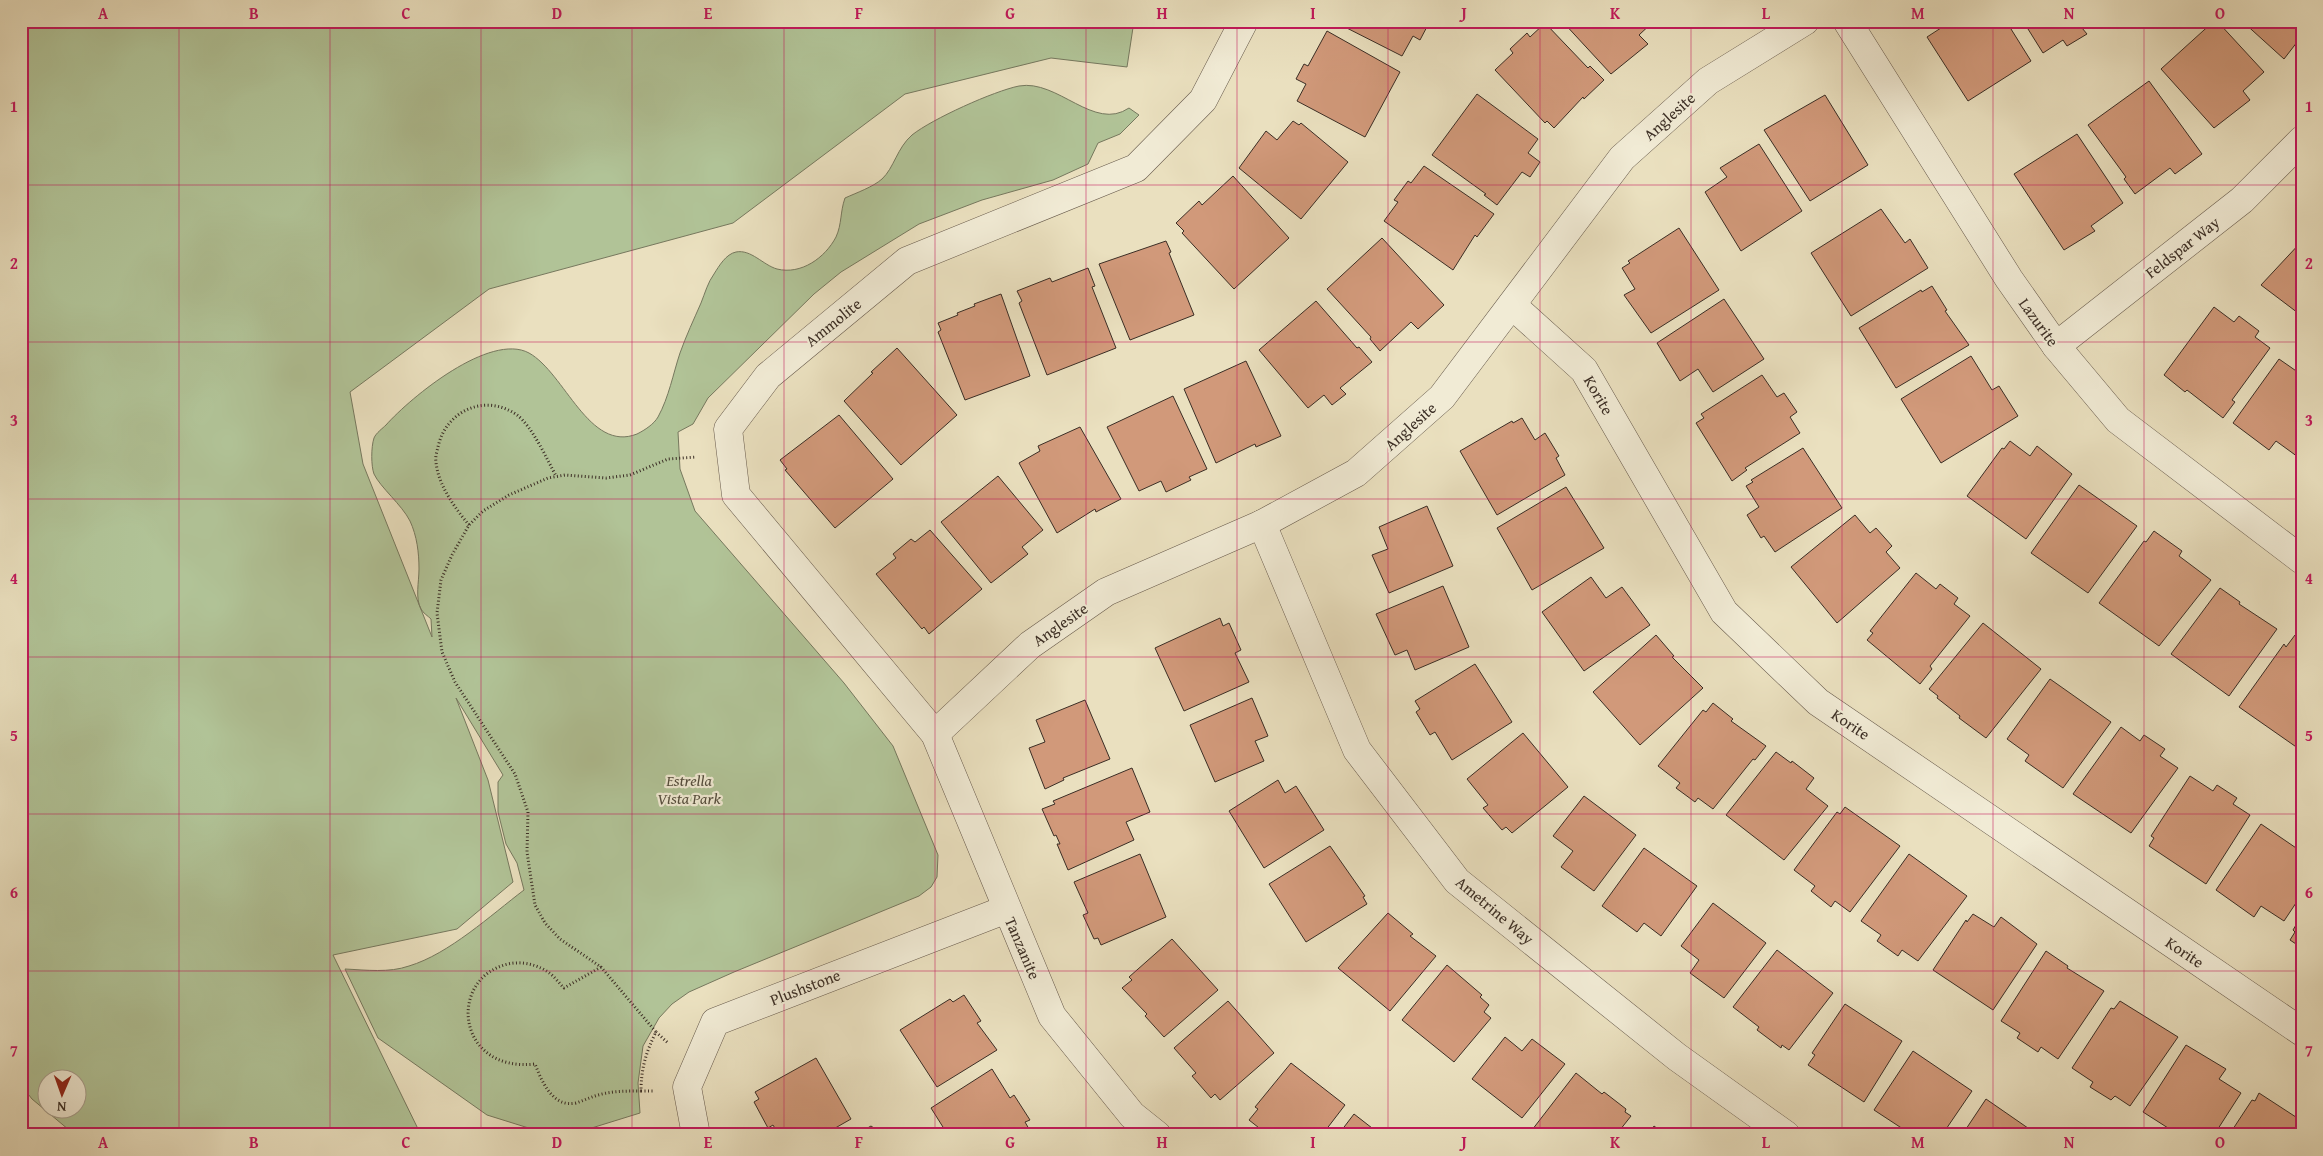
<svg xmlns="http://www.w3.org/2000/svg" width="2323" height="1156" viewBox="0 0 2323 1156" font-family="'Gentium Book Plus',serif">
  <style>
    .green { fill: #b1c397; stroke: #76785e; fill-rule: evenodd }
    .building { fill: #d1997a; stroke: #3b2e25 }
    .lines { fill: none; stroke-linecap: round; stroke-linejoin: round }
    .street-casing { stroke: #675a4c; stroke-width: 29 }
    .path { stroke: #3b2e25; stroke-width: 3; stroke-dasharray: 1 2.5; stroke-linecap: butt }
    .street { stroke: #f1ebd5; stroke-width: 28 }
    .grid { fill: none; stroke: #c2185b; stroke-width: 1; stroke-opacity: 0.55 }
    .labels { text-anchor: middle; stroke-width: 4.5; stroke-linejoin: round; paint-order: stroke }
    .street-label { font-size: 16px; fill: #3b2e25; stroke: #f1ebd5 }
    .park-label { font-size: 16px; font-style: italic; fill: #534c3c; stroke: #f1ebd5 }
    .neatline { fill: none; stroke: #c2185b; stroke-width: 2 }
    .grid-label { font-size: 16px; text-anchor: middle; font-weight: bold; fill: #c2185b }
  </style>
  <rect width="100%" height="100%" fill="#eae0bf"/>
  <filter id="stains"><feTurbulence type="fractalNoise" baseFrequency=".004" numOctaves="4"/><feColorMatrix values="0 0 0 0 .2 0 0 0 0 .09 0 0 0 0 .02 0 0 0 .5 -.17"/></filter>
  <radialGradient id="worn" r=".72"><stop offset=".6" stop-color="#630" stop-opacity="0"/><stop offset="1" stop-color="#630" stop-opacity=".3"/></radialGradient>
  <path class="green" d="M 21,21 L 1134,21 L 1127,67 L 1051,58 L 905,94 L 733,223 L 489,289 L 350,392 L 363,464 L 432,637 L 431,619 C 428,616 423,613 421,609 C 415,598 419,582 419,569 C 419,553 417,536 410,521 C 402,505 380,487 374,474 C 371,466 371,447 374,438 C 376,433 383,428 386,425 C 411,397 490,332 529,353 C 565,373 589,453 637,434 C 645,430 654,424 658,417 C 669,397 673,374 680,353 C 686,336 694,319 701,303 C 705,293 708,282 714,274 C 719,266 726,254 736,252 C 751,249 763,265 777,269 C 801,275 825,258 836,237 C 842,224 840,212 845,198 C 856,193 873,187 882,179 C 894,168 897,148 912,135 C 932,119 994,91 1019,86 C 1058,79 1094,132 1129,108 L 1139,115 L 1120,134 L 1098,143 L 1088,164 L 1053,180 L 982,200 L 919,224 L 841,272 L 814,294 L 708,398 L 693,424 L 678,432 L 680,469 L 695,511 L 844,683 L 893,746 L 938,855 L 937,877 L 931,887 L 919,896 L 734,972 L 689,992 L 672,1004 L 659,1018 L 643,1046 L 638,1083 L 640,1113 L 569,1135 L 551,1135 L 487,1115 L 378,1038 L 345,969 C 366,970 389,973 409,966 C 449,954 491,915 524,890 L 517,863 L 506,844 L 498,812 L 498,782 L 503,775 L 456,698 L 488,780 L 513,882 L 457,929 L 333,955 L 421,1135 L 75,1135 L 32,1099 L 21,1085 ZM 48,1078 L 78,1078 L 78,1108 L 48,1108 Z"/>
  <g class="building">
    <polygon points="1333,21 1430,21 1420,40 1413,36 1402,56"/>
    <polygon points="1562,21 1654,21 1639,35 1648,44 1611,74"/>
    <polygon points="1942,21 2006,21 2031,61 1968,101 1927,37 1944,26"/>
    <polygon points="2023,21 2092,21 2082,28 2087,34 2067,46 2063,40 2043,53"/>
    <polygon points="2214,21 2217,21 2264,72 2243,91 2250,100 2214,128 2161,69"/>
    <polygon points="2242,21 2302,21 2301,37 2284,59"/>
    <polygon points="1545,23 1588,68 1590,66 1604,80 1584,99 1583,97 1554,128 1547,121 1545,123 1495,70 1513,53 1510,49 1527,33 1530,37"/>
    <polygon points="1327,31 1400,72 1365,137 1297,101 1306,84 1296,79 1304,64 1308,66"/>
    <polygon points="2149,81 2202,154 2175,174 2170,168 2135,194 2124,179 2126,177 2088,125"/>
    <polygon points="1477,94 1538,139 1528,153 1540,162 1530,177 1522,172 1497,205 1484,195 1486,194 1432,155"/>
    <polygon points="1825,95 1868,165 1810,201 1764,130"/>
    <polygon points="1293,121 1299,125 1301,123 1348,162 1301,219 1239,168 1266,131 1277,140"/>
    <polygon points="2077,134 2123,203 2091,226 2095,231 2064,250 2014,174"/>
    <polygon points="1759,144 1802,211 1741,251 1705,192 1727,177 1720,168"/>
    <polygon points="1424,166 1494,214 1477,237 1475,235 1453,270 1384,221 1398,202 1394,200 1408,181 1411,183"/>
    <polygon points="1233,176 1289,238 1234,289 1182,233 1184,231 1176,223 1199,201 1202,205"/>
    <polygon points="1881,209 1905,243 1910,239 1928,268 1851,316 1811,253"/>
    <polygon points="1679,228 1719,290 1651,333 1624,295 1635,289 1622,268 1630,263 1628,261"/>
    <polygon points="1382,238 1444,305 1418,329 1411,322 1380,351 1370,339 1371,337 1327,289"/>
    <polygon points="1166,241 1171,252 1169,253 1194,315 1130,340 1099,264"/>
    <polygon points="2302,241 2302,316 2261,285"/>
    <polygon points="1088,268 1095,286 1092,287 1116,348 1047,375 1019,303 1022,301 1017,291 1050,278 1052,282"/>
    <polygon points="1932,286 1947,310 1945,311 1969,345 1896,388 1859,328 1921,290 1922,292"/>
    <polygon points="1001,294 1030,376 965,400 938,332 941,330 938,323 958,315 957,313 975,306 974,304"/>
    <polygon points="1724,299 1764,359 1713,392 1698,369 1680,381 1657,343"/>
    <polygon points="1316,301 1357,348 1359,347 1372,362 1340,388 1346,394 1332,405 1324,395 1308,408 1259,350"/>
    <polygon points="2214,307 2234,322 2239,316 2259,331 2255,337 2270,348 2232,400 2235,402 2223,418 2187,390 2185,392 2164,375"/>
    <polygon points="897,348 957,415 901,465 844,401 873,373 871,372"/>
    <polygon points="1971,356 1992,390 1999,386 2018,416 1941,463 1901,399"/>
    <polygon points="2279,359 2302,375 2302,451 2298,457 2276,441 2269,450 2233,423"/>
    <polygon points="1246,361 1281,436 1256,447 1255,444 1216,463 1184,389"/>
    <polygon points="1762,375 1777,397 1784,393 1797,412 1790,417 1800,433 1745,468 1747,470 1732,481 1696,423 1704,418 1701,414"/>
    <polygon points="1173,396 1207,469 1189,477 1191,480 1166,492 1161,481 1139,491 1107,427"/>
    <polygon points="839,415 893,479 835,528 785,470 787,469 780,460"/>
    <polygon points="1522,418 1535,440 1545,433 1559,456 1556,458 1565,475 1497,515 1460,451 1512,421 1513,423"/>
    <polygon points="1080,427 1121,499 1096,512 1095,509 1057,533 1019,463 1040,451 1038,446"/>
    <polygon points="2010,441 2030,456 2037,446 2072,474 2026,539 1967,496 2002,448 2004,449"/>
    <polygon points="1803,448 1842,508 1775,552 1764,536 1761,538 1747,515 1759,507 1746,486 1753,482 1751,480"/>
    <polygon points="998,476 1043,530 1022,547 1028,554 991,583 941,522"/>
    <polygon points="2079,485 2137,526 2088,593 2031,553"/>
    <polygon points="1566,487 1604,548 1532,590 1497,528"/>
    <polygon points="1427,506 1453,566 1389,593 1372,555 1388,549 1379,527"/>
    <polygon points="1855,515 1870,533 1876,528 1892,546 1886,552 1900,568 1837,623 1791,567"/>
    <polygon points="930,530 982,589 929,634 924,627 922,629 876,574 896,558 893,554 911,539 915,542"/>
    <polygon points="2154,531 2182,551 2179,556 2211,580 2159,646 2099,603 2144,541 2146,542"/>
    <polygon points="1916,573 1936,589 1940,584 1958,598 1954,604 1970,616 1930,666 1932,669 1920,684 1867,640 1873,633 1870,631"/>
    <polygon points="1591,577 1606,598 1622,587 1650,625 1584,671 1542,612"/>
    <polygon points="1443,586 1469,647 1415,670 1407,650 1395,655 1376,614"/>
    <polygon points="2220,588 2240,602 2239,604 2277,629 2229,696 2171,654"/>
    <polygon points="1220,618 1223,626 1229,623 1241,650 1235,653 1249,682 1184,711 1155,648"/>
    <polygon points="1983,623 2041,669 1986,738 1959,718 1960,716 1937,698 1938,696 1929,689"/>
    <polygon points="1656,635 1674,656 1672,657 1703,688 1640,745 1593,692"/>
    <polygon points="2295,635 2302,640 2302,751 2239,707 2284,644 2286,647"/>
    <polygon points="1475,664 1512,722 1452,760 1435,732 1430,735 1416,712 1420,709 1415,701"/>
    <polygon points="2050,679 2111,722 2063,788 2025,761 2029,755 2007,739"/>
    <polygon points="1252,698 1268,736 1255,741 1264,761 1215,782 1190,725"/>
    <polygon points="1085,700 1110,759 1063,778 1064,780 1045,789 1029,748 1045,742 1036,720"/>
    <polygon points="1713,703 1733,719 1731,721 1766,746 1755,760 1753,759 1713,809 1698,798 1695,802 1676,788 1680,783 1658,766 1703,710 1706,712"/>
    <polygon points="2121,727 2140,741 2144,735 2165,749 2160,756 2178,768 2131,833 2073,794"/>
    <polygon points="1523,733 1568,787 1512,833 1506,827 1502,830 1483,808 1488,805 1467,779"/>
    <polygon points="1776,752 1791,763 1792,761 1814,778 1806,789 1828,806 1784,860 1726,815"/>
    <polygon points="1132,768 1150,812 1126,822 1134,840 1068,870 1057,844 1060,844 1056,835 1054,836 1042,809 1055,804 1053,801"/>
    <polygon points="2190,776 2213,791 2217,785 2237,798 2233,804 2250,815 2206,884 2149,846 2154,838 2151,836"/>
    <polygon points="1278,780 1285,793 1296,786 1324,830 1264,868 1229,811"/>
    <polygon points="1584,796 1636,835 1594,891 1561,867 1573,851 1553,836"/>
    <polygon points="1845,807 1900,846 1850,912 1835,901 1831,907 1811,891 1815,886 1794,870 1837,812 1840,814"/>
    <polygon points="2261,824 2302,852 2302,894 2284,921 2261,906 2254,917 2216,890"/>
    <polygon points="1330,846 1365,896 1363,897 1367,904 1306,942 1269,884"/>
    <polygon points="1644,848 1697,886 1661,936 1644,923 1637,932 1602,906"/>
    <polygon points="1140,854 1166,917 1101,945 1098,938 1094,939 1083,915 1088,913 1074,882"/>
    <polygon points="1909,854 1967,896 1918,961 1902,950 1898,956 1877,941 1881,935 1861,921"/>
    <polygon points="1713,903 1766,943 1724,998 1690,973 1699,960 1681,946"/>
    <polygon points="1388,913 1413,934 1410,936 1436,956 1390,1011 1338,968"/>
    <polygon points="1973,914 1994,927 2001,917 2037,944 1993,1010 1933,970 1966,920 1967,922"/>
    <polygon points="2302,915 2302,948 2290,940 2295,932 2293,930"/>
    <polygon points="1172,939 1218,990 1164,1037 1145,1016 1147,1014 1122,988 1132,980 1129,977"/>
    <polygon points="1777,950 1833,993 1789,1050 1782,1045 1781,1048 1757,1030 1759,1027 1733,1007"/>
    <polygon points="2046,951 2068,966 2067,968 2104,991 2058,1059 2041,1047 2038,1052 2017,1038 2020,1033 2001,1021"/>
    <polygon points="1447,965 1482,995 1480,997 1489,1005 1484,1012 1491,1018 1454,1062 1402,1020"/>
    <polygon points="964,995 981,1021 977,1023 997,1050 937,1087 900,1030 950,999 953,1002"/>
    <polygon points="1228,1001 1274,1053 1220,1100 1215,1094 1211,1098 1192,1076 1196,1073 1174,1048"/>
    <polygon points="2120,1001 2178,1037 2130,1106 2115,1096 2111,1100 2090,1087 2093,1082 2072,1068 2111,1008 2114,1009"/>
    <polygon points="1845,1004 1902,1041 1864,1102 1808,1065 1815,1055 1812,1053"/>
    <polygon points="1505,1037 1522,1051 1532,1039 1565,1064 1522,1118 1472,1079"/>
    <polygon points="2186,1045 2226,1069 2219,1079 2241,1093 2214,1135 2179,1135 2143,1112"/>
    <polygon points="1913,1051 1972,1091 1942,1135 1900,1135 1903,1129 1874,1110"/>
    <polygon points="816,1058 851,1119 823,1135 779,1135 773,1125 768,1128 754,1102 759,1099 755,1092"/>
    <polygon points="1291,1063 1345,1105 1322,1135 1268,1135 1249,1120 1258,1109 1255,1107"/>
    <polygon points="992,1069 1010,1098 1014,1095 1030,1120 1025,1122 1029,1129 1020,1135 948,1135 931,1108"/>
    <polygon points="1576,1073 1602,1094 1604,1092 1626,1109 1625,1112 1631,1116 1616,1135 1538,1135 1532,1130"/>
    <polygon points="2259,1093 2302,1121 2302,1135 2229,1135 2252,1100 2255,1101"/>
    <polygon points="1986,1099 2038,1135 1962,1135"/>
    <polygon points="1354,1114 1381,1135 1338,1135"/>
    <polygon points="871,1126 884,1135 855,1135"/>
    <polygon points="1654,1126 1666,1135 1648,1135"/>
  </g>
  <g class="lines">
    <g class="street-casing">
      <g id="street">
        <polyline points="1847,21 2009,279 2056,346 2118,420 2302,560"/>
        <polyline points="1512,305 1584,370 1724,612 1818,702 2302,1032"/>
        <polyline points="2056,346 2242,200 2302,140"/>
        <polyline points="1262,524 1357,750 1457,881 1677,1057 1786,1135"/>
        <polyline points="935,734 1030,645 1106,592 1262,524 1356,473 1442,397 1622,158 1708,81 1805,21"/>
        <polyline points="696,1135 687,1087 715,1022 1007,909"/>
        <polyline points="1157,1135 1132,1115 1052,1016 935,734 736,495 728,429 768,376 907,261 1136,168 1203,100 1244,21"/>
      </g>
    </g>
    <g class="path">
      <path d="M 469,525 C 455,508 438,485 436,462 C 435,457 437,451 438,447 C 446,410 486,393 517,415 C 532,426 548,461 556,476"/>
      <path d="M 601,967 L 564,988 C 559,983 554,976 548,972 C 536,964 521,961 508,964 C 447,978 456,1073 535,1064 C 542,1082 553,1108 576,1103 C 585,1100 593,1096 602,1094 C 615,1091 627,1091 641,1091 C 641,1069 646,1052 656,1032 L 601,967 L 560,939 L 545,923 L 535,905 L 527,852 L 528,812 L 515,774 L 455,682 L 442,652 L 437,613 L 441,580 L 452,555 L 469,525 L 483,511 L 509,495 L 548,478 L 565,475 L 606,478 L 630,475 L 668,459 L 696,457"/>
      <polyline points="656,1032 668,1043"/>
      <polyline points="641,1091 653,1091"/>
    </g>
    <use href="#street" class="street"/>
  </g>
  <path class="grid" d="M 179,21 L 179,1135M 330,21 L 330,1135M 481,21 L 481,1135M 632,21 L 632,1135M 784,21 L 784,1135M 935,21 L 935,1135M 1086,21 L 1086,1135M 1237,21 L 1237,1135M 1388,21 L 1388,1135M 1540,21 L 1540,1135M 1691,21 L 1691,1135M 1842,21 L 1842,1135M 1993,21 L 1993,1135M 2144,21 L 2144,1135M 21,185 L 2302,185M 21,342 L 2302,342M 21,499 L 2302,499M 21,657 L 2302,657M 21,814 L 2302,814M 21,971 L 2302,971"/>
  <g class="labels">
    <g class="street-label">
      <text transform="translate(1669 116) rotate(-42)" y="6">Anglesite</text>
      <text transform="translate(2182 247) rotate(-38)" y="6">Feldspar Way</text>
      <text transform="translate(833 322) rotate(-39)" y="6">Ammolite</text>
      <text transform="translate(2039 322) rotate(54)" y="6">Lazurite</text>
      <text transform="translate(1599 395) rotate(60)" y="6">Korite</text>
      <text transform="translate(1410 426) rotate(-42)" y="6">Anglesite</text>
      <text transform="translate(1060 624) rotate(-35)" y="6">Anglesite</text>
      <text transform="translate(1851 724) rotate(34)" y="6">Korite</text>
      <text transform="translate(1495 910) rotate(40)" y="6">Ametrine Way</text>
      <text transform="translate(1023 948) rotate(67)" y="6">Tanzanite</text>
      <text transform="translate(2185 952) rotate(34)" y="6">Korite</text>
      <text transform="translate(805 987) rotate(-21)" y="6">Plushstone</text>
    </g>
    <g class="park-label">
      <text x="689" y="786">Estrella<tspan x="689" dy="18">Vista Park</tspan></text>
    </g>
  </g>
  <rect width="2323" height="1156" fill="none" stroke="#eae0bf" stroke-width="55"/>
  <g transform="translate(62 1094) rotate(182)"><circle r="24" fill="#f1ebd5" stroke="#a89f8f"/>
  <path d="M0-4L9 19L0 12L-9 19Z" fill="#8f2418"/>
  <text y="-8" font-size="14" font-weight="bold" text-anchor="middle" fill="#3b2e25">N</text>
  </g>
  <rect x="28" y="28" width="2268" height="1100" class="neatline"/>
  <g class="grid-label">
    <text x="103" y="19">A</text>
    <text x="254" y="19">B</text>
    <text x="406" y="19">C</text>
    <text x="557" y="19">D</text>
    <text x="708" y="19">E</text>
    <text x="859" y="19">F</text>
    <text x="1010" y="19">G</text>
    <text x="1162" y="19">H</text>
    <text x="1313" y="19">I</text>
    <text x="1464" y="19">J</text>
    <text x="1615" y="19">K</text>
    <text x="1766" y="19">L</text>
    <text x="1918" y="19">M</text>
    <text x="2069" y="19">N</text>
    <text x="2220" y="19">O</text>
    <text x="14" y="112">1</text>
    <text x="2309" y="112">1</text>
    <text x="14" y="269">2</text>
    <text x="2309" y="269">2</text>
    <text x="14" y="426">3</text>
    <text x="2309" y="426">3</text>
    <text x="14" y="584">4</text>
    <text x="2309" y="584">4</text>
    <text x="14" y="741">5</text>
    <text x="2309" y="741">5</text>
    <text x="14" y="898">6</text>
    <text x="2309" y="898">6</text>
    <text x="14" y="1056">7</text>
    <text x="2309" y="1056">7</text>
    <text x="103" y="1148">A</text>
    <text x="254" y="1148">B</text>
    <text x="406" y="1148">C</text>
    <text x="557" y="1148">D</text>
    <text x="708" y="1148">E</text>
    <text x="859" y="1148">F</text>
    <text x="1010" y="1148">G</text>
    <text x="1162" y="1148">H</text>
    <text x="1313" y="1148">I</text>
    <text x="1464" y="1148">J</text>
    <text x="1615" y="1148">K</text>
    <text x="1766" y="1148">L</text>
    <text x="1918" y="1148">M</text>
    <text x="2069" y="1148">N</text>
    <text x="2220" y="1148">O</text>
  </g>
  <rect width="100%" height="100%" filter="url(#stains)"/>
  <rect width="100%" height="100%" fill="url(#worn)"/>
</svg>
